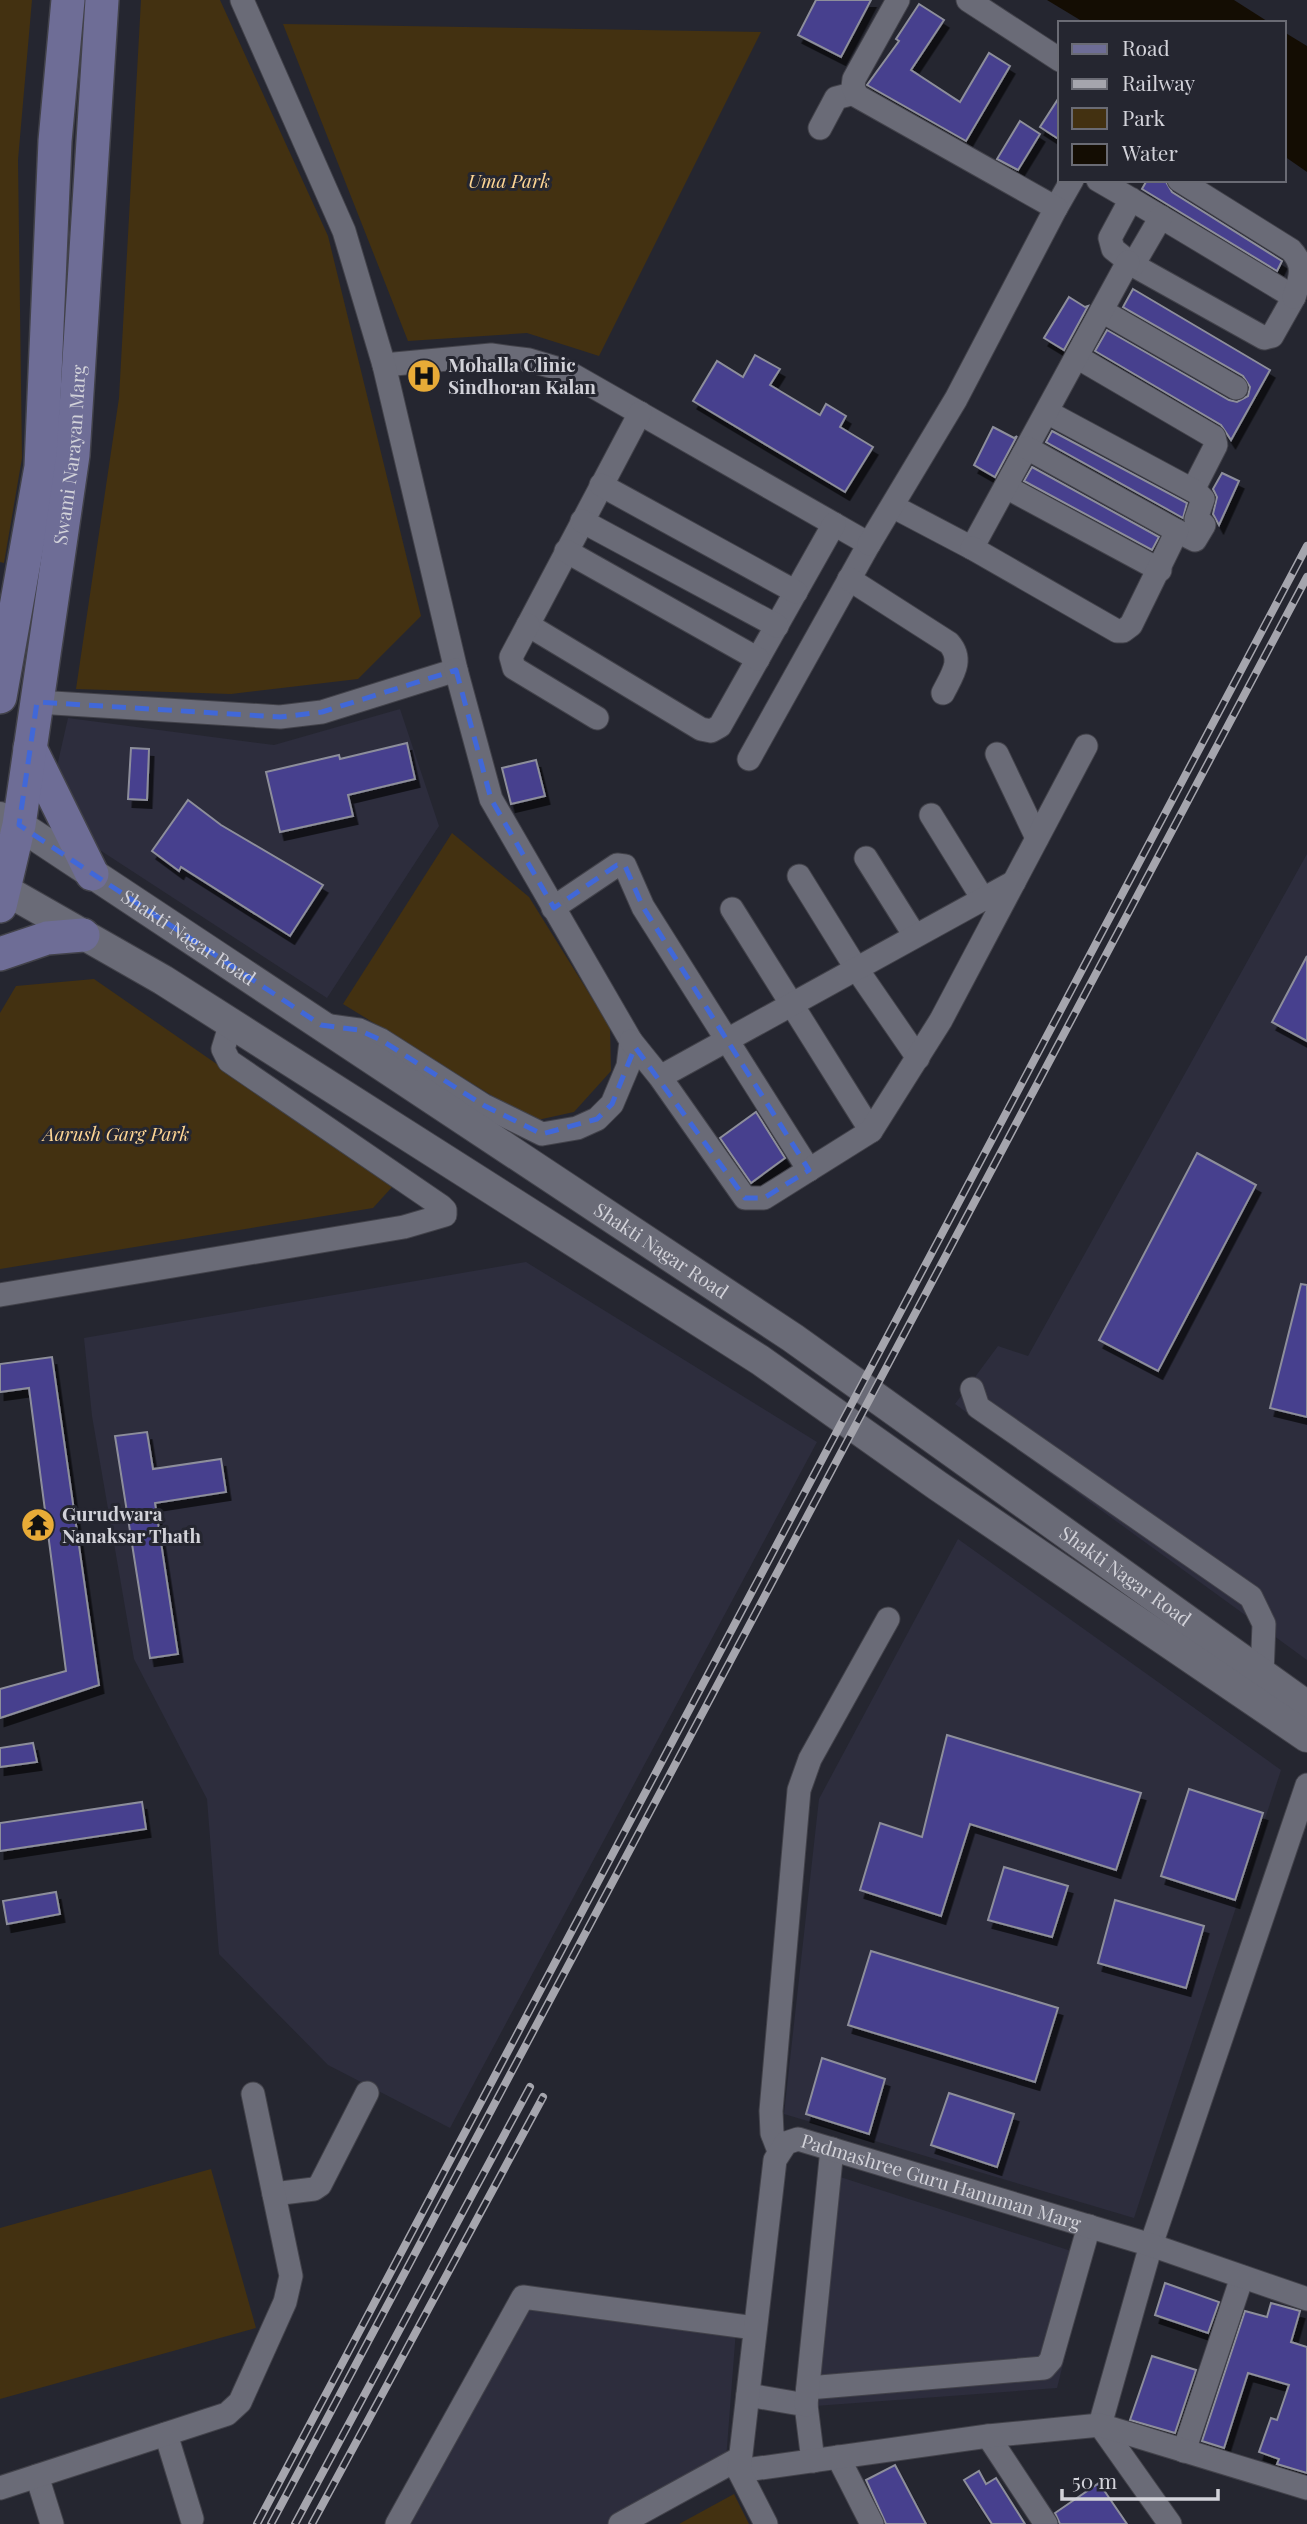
<svg xmlns="http://www.w3.org/2000/svg" width="1307" height="2524" viewBox="0 0 1307 2524" font-family="'Playfair Display',serif">
  <style>
    .built { fill: #2d2d3d }
    .green { fill: #433111 }
    .water { fill: #140d03 }
    .building { fill: #463f8e; stroke: #8d8e9b; stroke-width: 2; filter: url(#shadow) }
    .lines { fill: none; stroke-linecap: round; stroke-linejoin: round }
    .minor-casing { stroke: #42424a; stroke-width: 25 }
    .tertiary-casing { stroke: #42424a; stroke-width: 32 }
    .secondary-casing { stroke: #42424a; stroke-width: 36 }
    .minor { stroke: #6a6b77; stroke-width: 23 }
    .tertiary { stroke: #6a6b77; stroke-width: 30 }
    .secondary { stroke: #6e6d96; stroke-width: 33 }
    .rail-casing { stroke: #a5a5ad; stroke-width: 8 }
    .rail { stroke: #252630; stroke-width: 5; stroke-dasharray: 16; stroke-linecap: butt }
    .marked { fill: none; stroke: #4168d8; stroke-width: 5; stroke-dasharray: 14 9; stroke-linejoin: round }
    .labels { text-anchor: middle; stroke-width: 6; stroke-linejoin: round; paint-order: stroke }
    .park-label { font-size: 19px; font-style: italic; fill: #fdd594; stroke: #252630 }
    .poi-label { font-size: 19px; font-weight: bold; fill: #d2d2d9; stroke: #252630; text-anchor: start }
    .street-label { font-size: 19px; fill: #d2d2d9; stroke: #252630 }
  </style>
  <defs>
    <filter id="shadow"><feDropShadow dx="4.5" dy="8" stdDeviation="0" flood-color="#0009"/></filter>
  </defs>
  <rect width="100%" height="100%" fill="#252630"/>
  <g class="built">
    <polygon points="400,709 439,826 327,998 46,815 68,718 274,745"/>
    <polygon points="1307,854 1307,1660 955,1404 998,1346 1028,1356"/>
    <polygon points="526,1262 817,1442 450,2128 328,2065 219,1954 207,1799 134,1659 92,1416 84,1338"/>
    <polygon points="958,1539 1281,1770 1134,2218 784,2114 819,1799"/>
    <polygon points="837,2176 1090,2257 1057,2388 815,2406"/>
    <polygon points="522,2299 736,2330 725,2473 634,2524 402,2524"/>
  </g>
  <g class="green">
    <polygon points="0,0 32,0 18,160 22,458 4,563 0,562"/>
    <polygon points="141,0 220,0 328,236 421,616 358,679 231,694 76,689 119,398"/>
    <polygon points="283,24 761,32 599,356 527,333 408,341"/>
    <polygon points="452,833 529,897 610,1027 611,1071 574,1112 533,1121 343,1004"/>
    <polygon points="94,979 393,1186 373,1208 0,1269 0,1013 16,986"/>
    <polygon points="211,2169 256,2328 0,2399 0,2228"/>
    <polygon points="734,2494 749,2524 679,2524"/>
  </g>
  <g class="water">
    <polygon points="1047,0 1234,0 1270,23 1085,23"/>
    <polygon points="1284,32 1307,46 1307,172 1284,156"/>
  </g>
  <g class="building">
    <polygon points="816,0 871,0 841,57 798,35"/>
    <polygon points="919,4 944,20 911,70 960,102 989,53 1010,66 966,141 867,85 899,41 896,39"/>
    <polygon points="1060,96 1060,140 1040,127"/>
    <polygon points="1020,121 1040,134 1018,170 997,159"/>
    <polygon points="1147,180 1165,180 1172,192 1282,261 1277,271 1142,189"/>
    <polygon points="1133,289 1270,370 1231,440 1221,425 1095,351 1107,330 1229,400 1237,402 1248,396 1250,387 1243,376 1123,307"/>
    <polygon points="1069,297 1085,307 1088,306 1064,350 1044,338"/>
    <polygon points="755,355 780,369 770,385 820,415 826,404 846,416 840,427 873,447 845,492 693,401 717,361 743,377"/>
    <polygon points="993,427 1014,438 1017,436 995,477 974,465"/>
    <polygon points="1052,431 1187,503 1183,518 1046,442"/>
    <polygon points="1032,467 1159,537 1152,550 1024,481"/>
    <polygon points="1222,473 1239,481 1219,525 1213,514 1217,497 1213,489"/>
    <polygon points="407,743 415,779 348,795 353,816 280,832 266,772 339,755 340,759"/>
    <polygon points="131,748 149,749 147,800 128,799"/>
    <polygon points="536,760 545,796 511,804 502,768"/>
    <polygon points="188,800 221,825 323,885 290,936 181,867 179,871 152,851"/>
    <polygon points="1307,956 1307,1041 1272,1022"/>
    <polygon points="756,1112 785,1158 751,1183 720,1138"/>
    <polygon points="1197,1153 1256,1185 1158,1371 1099,1340"/>
    <polygon points="1301,1284 1307,1285 1307,1417 1270,1408"/>
    <polygon points="52,1357 99,1685 0,1718 0,1689 66,1671 29,1388 0,1392 0,1364"/>
    <polygon points="147,1432 153,1469 221,1459 226,1492 155,1503 178,1654 150,1658 115,1436"/>
    <polygon points="947,1735 1141,1793 1116,1870 970,1824 941,1916 860,1890 880,1823 922,1837"/>
    <polygon points="33,1743 37,1762 0,1767 0,1748"/>
    <polygon points="1189,1789 1263,1813 1235,1900 1161,1876"/>
    <polygon points="142,1802 146,1829 0,1851 0,1823"/>
    <polygon points="1004,1867 1068,1886 1052,1937 988,1920"/>
    <polygon points="56,1892 60,1914 7,1924 3,1901"/>
    <polygon points="1115,1900 1204,1926 1186,1988 1098,1963"/>
    <polygon points="871,1951 1058,2008 1035,2082 848,2025"/>
    <polygon points="822,2058 885,2079 869,2134 806,2114"/>
    <polygon points="949,2093 1014,2114 997,2167 931,2145"/>
    <polygon points="1165,2283 1219,2302 1208,2333 1155,2315"/>
    <polygon points="1271,2303 1300,2311 1291,2342 1307,2347 1307,2473 1277,2464 1279,2459 1259,2452 1271,2418 1277,2420 1289,2385 1248,2373 1224,2448 1202,2441 1245,2311 1267,2317"/>
    <polygon points="1152,2356 1196,2370 1175,2433 1130,2420"/>
    <polygon points="895,2465 926,2524 886,2524 866,2480"/>
    <polygon points="979,2471 986,2484 996,2478 1025,2524 992,2524 964,2480"/>
    <polygon points="1099,2483 1127,2524 1060,2524 1055,2513"/>
  </g>
  <g class="lines">
    <g class="minor-casing">
      <g id="minor">
        <polyline points="968,0 1060,60"/>
        <polyline points="820,128 836,98 855,93"/>
        <path d="M 1098,180 C 1164,218 1229,258 1294,297 L 1272,336 L 1264,338 L 1133,265 L 1113,249 L 1110,238 L 1131,199"/>
        <path d="M 1179,180 L 1291,250 C 1306,266 1300,279 1294,297"/>
        <polyline points="1056,208 1072,180"/>
        <polyline points="1133,265 1161,217"/>
        <polyline points="1102,311 1236,388"/>
        <polyline points="1077,357 1214,437 1216,445 1193,490"/>
        <polyline points="384,365 491,355 529,360 566,371 869,544 749,759"/>
        <polyline points="1047,412 1196,492 1203,499 1196,519 1204,525 1195,540 1177,531"/>
        <polyline points="640,413 528,625 701,729 711,731 720,726 834,524"/>
        <polyline points="601,485 796,592"/>
        <polyline points="1006,487 1160,570"/>
        <polyline points="894,507 972,548 1128,262"/>
        <polyline points="582,521 777,626"/>
        <polyline points="869,544 956,399 1056,208 857,96 853,87 854,79 898,0"/>
        <polyline points="972,548 1117,631 1123,631 1131,625 1177,531 1027,448"/>
        <polyline points="566,551 758,659"/>
        <path d="M 849,579 L 949,643 C 964,660 952,675 943,693"/>
        <polyline points="528,625 511,657 514,668 597,718"/>
        <polyline points="37,702 280,717 322,712 456,670 384,365 344,231 242,0"/>
        <polyline points="997,754 1037,838"/>
        <polyline points="931,815 983,899"/>
        <polyline points="866,858 915,936"/>
        <polyline points="799,876 856,968 918,1058"/>
        <polyline points="1014,882 1086,746"/>
        <polyline points="553,908 617,865 625,866 643,907 809,1170"/>
        <polyline points="732,909 871,1131"/>
        <polyline points="323,1025 359,1030 381,1040 483,1105 542,1134 577,1128 597,1119 612,1104 628,1066 631,1041 491,799 456,670"/>
        <polyline points="631,1041 660,1077 1014,882 941,1020 871,1131 764,1198 745,1198 660,1077"/>
        <polyline points="0,1295 404,1227 445,1215 445,1210 441,1206 229,1061 223,1049 231,1023"/>
        <polyline points="972,1389 978,1407 1251,1597 1264,1624 1262,1674"/>
        <polyline points="779,2151 772,2133 771,2111 799,1790 810,1759 888,1619"/>
        <polyline points="274,2194 314,2189 320,2185 367,2093"/>
        <polyline points="808,2388 1044,2368 1051,2360 1089,2226"/>
        <polyline points="748,2395 806,2405 813,2461"/>
        <polyline points="806,2405 832,2149"/>
        <polyline points="1100,2425 1151,2245 1307,1785"/>
        <polyline points="1100,2425 1170,2524"/>
        <polyline points="166,2434 192,2519"/>
        <polyline points="988,2436 1046,2524"/>
        <polyline points="1184,2451 1242,2277"/>
        <polyline points="838,2457 872,2524"/>
        <polyline points="739,2471 988,2436 1100,2425 1307,2488"/>
        <polyline points="37,2476 52,2524"/>
        <polyline points="0,2488 227,2414 240,2402 285,2302 291,2276 253,2094"/>
        <polyline points="397,2524 523,2297 755,2328"/>
        <polyline points="620,2524 740,2458"/>
        <path id="s1" d="M 766,2524 L 739,2471 L 775,2160 L 786,2143 L 798,2139 L 1151,2245 L 1307,2299"/>
      </g>
    </g>
    <g class="tertiary-casing">
      <g id="tertiary">
        <path id="s2" d="M 0,817 L 19,825 L 793,1338 L 1307,1706"/>
        <polyline points="0,887 163,980 760,1360 938,1486 1307,1737"/>
      </g>
    </g>
    <g class="secondary-casing">
      <g id="secondary">
        <polyline points="0,697 41,467 55,141 68,0"/>
        <polyline points="30,748 92,874"/>
        <path id="s3" d="M 0,906 L 19,825 L 73,455 L 102,0"/>
        <polyline points="0,954 47,938 83,935"/>
      </g>
    </g>
    <use href="#minor" class="minor"/>
    <use href="#tertiary" class="tertiary"/>
    <use href="#secondary" class="secondary"/>
    <g class="rail-casing">
      <g id="rail">
        <polyline points="257,2524 1307,546"/>
        <polyline points="271,2524 1307,577"/>
        <polyline points="295,2524 530,2087"/>
        <polyline points="312,2524 543,2097"/>
      </g>
    </g>
    <use href="#rail" class="rail"/>
  </g>
  <path class="marked" d="M 456,670 L 491,799 L 554,908 L 617,865 L 625,866 L 643,907 L 809,1170 L 764,1198 L 745,1198 L 635,1047 L 612,1104 L 597,1119 L 542,1134 L 483,1105 L 381,1040 L 359,1030 L 321,1025 L 19,825 L 37,702 L 280,717 L 322,712 Z"/>
  <defs>
    <g id="hospital-disc" transform="scale(1.75)"><circle r="9.5" fill="#e8ab37" stroke="#252630"/><path d="M-5-5h3v3.5h4V-5h3V5h-3V1.5h-4V5h-3Z" fill="#111"/></g>
    <g id="temple-disc" transform="scale(1.75)"><circle r="9.5" fill="#e8ab37" stroke="#252630"/><path d="M0-6L5-2H3V0L6.5 2.5H4V6H1.5V3h-3V6H-4V2.5H-6.5L-3 0V-2H-5Z" fill="#111"/></g>
  </defs>
  <g fill-rule="evenodd">
    <use href="#hospital-disc" x="424" y="376"/>
    <use href="#temple-disc" x="38" y="1525"/>
  </g>
  <g class="labels">
    <g class="park-label">
      <text x="509" y="188">Uma Park</text>
      <text x="116" y="1141">Aarush Garg Park</text>
    </g>
    <g class="poi-label">
      <text x="448" y="372">Mohalla Clinic<tspan x="448" dy="22">Sindhoran Kalan</tspan></text>
      <text x="62" y="1521">Gurudwara<tspan x="62" dy="22">Nanaksar Thath</tspan></text>
    </g>
    <g class="street-label">
      <text dy="7" stroke="none"><textPath href="#s3" startOffset="457">Swami Narayan Marg</textPath></text>
      <text dy="7" stroke="none"><textPath href="#s2" startOffset="224">Shakti Nagar Road</textPath></text>
      <text dy="7" stroke="none"><textPath href="#s2" startOffset="791">Shakti Nagar Road</textPath></text>
      <text dy="7" stroke="none"><textPath href="#s2" startOffset="1358">Shakti Nagar Road</textPath></text>
      <text dy="7" stroke="none"><textPath href="#s1" startOffset="555">Padmashree Guru Hanuman Marg</textPath></text>
    </g>
  </g>
  <rect x="1058" y="21" width="228" height="161" fill="#252630" stroke="#6a6b74" stroke-width="2"/>
  <rect x="1072" y="44" width="35" height="10" fill="#6e6d96" stroke="#6a6b74" stroke-width="2"/>
  <text x="1122" y="56" font-size="21" fill="#d2d2d9">Road</text>
  <rect x="1072" y="79" width="35" height="10" fill="#a5a5ad" stroke="#6a6b74" stroke-width="2"/>
  <text x="1122" y="91" font-size="21" fill="#d2d2d9">Railway</text>
  <rect x="1072" y="108" width="35" height="21" fill="#433111" stroke="#6a6b74" stroke-width="2"/>
  <text x="1122" y="126" font-size="21" fill="#d2d2d9">Park</text>
  <rect x="1072" y="144" width="35" height="21" fill="#140d03" stroke="#6a6b74" stroke-width="2"/>
  <text x="1122" y="161" font-size="21" fill="#d2d2d9">Water</text>
  <path d="M1062 2489v10h156v-10" fill="none" stroke="#d2d2d9" stroke-width="3.5"/>
  <text x="1072" y="2489" font-size="21" fill="#d2d2d9" stroke="#252630" stroke-width="5" paint-order="stroke">50 m</text>
</svg>
